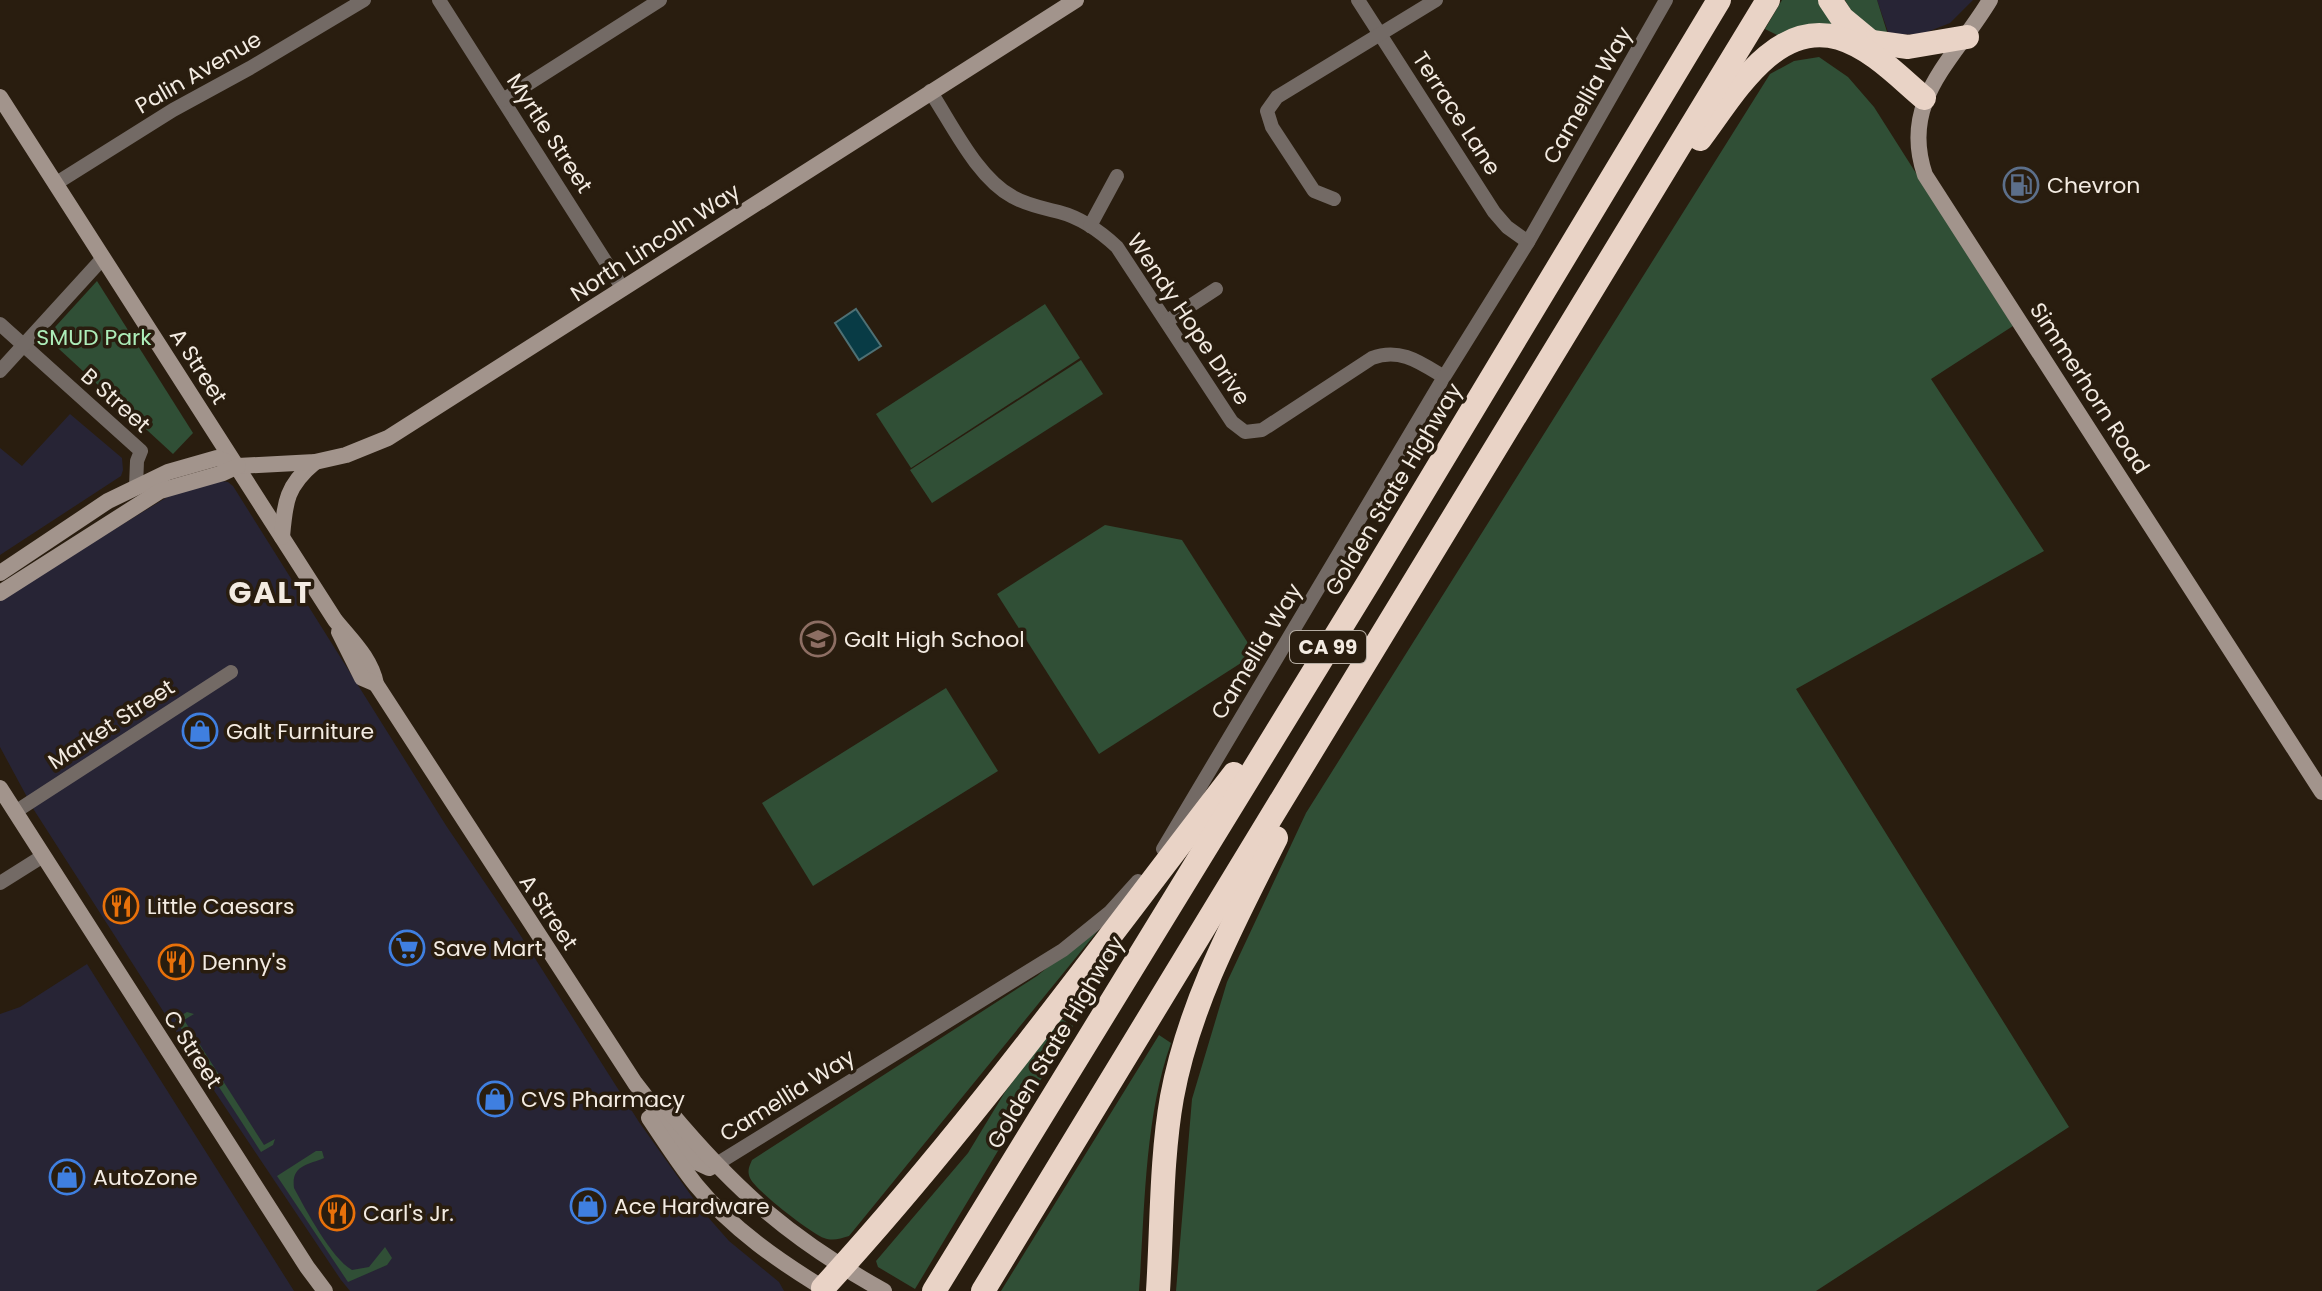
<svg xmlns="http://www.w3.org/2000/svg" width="2322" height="1291" viewBox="0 0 2322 1291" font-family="Poppins,sans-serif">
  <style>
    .commercial { fill: #272435 }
    .green { fill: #304f36 }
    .water { fill: #083b45; stroke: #4e7074; stroke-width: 2 }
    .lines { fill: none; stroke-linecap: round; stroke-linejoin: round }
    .street { stroke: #736a65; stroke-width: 14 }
    .secondary { stroke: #a2948c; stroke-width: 16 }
    .highway { stroke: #e9d3c6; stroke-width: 24 }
    .labels { text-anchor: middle; stroke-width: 7; stroke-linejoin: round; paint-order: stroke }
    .shield { fill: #291d0f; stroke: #b6ada3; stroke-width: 2 }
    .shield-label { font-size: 20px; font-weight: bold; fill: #f3ebe2 }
    .street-label { font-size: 22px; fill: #f3ebe2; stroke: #291d0f }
    .poi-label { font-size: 22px; fill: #f3ebe2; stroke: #291d0f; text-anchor: start }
    .park-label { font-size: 22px; fill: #adedb9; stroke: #291d0f }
    .district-label { font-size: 30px; font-weight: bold; letter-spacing: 2px; fill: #f3ebe2; stroke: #291d0f }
  </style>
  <rect width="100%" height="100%" fill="#291d0f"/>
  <g class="commercial">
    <polygon points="1877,0 1973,0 1950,23 1922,34 1889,35"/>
    <polygon points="70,414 122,458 123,470 121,476 0,555 0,448 22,466"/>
    <polygon points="216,480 228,482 233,486 447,827 517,930 639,1122 700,1208 729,1241 779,1282 784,1291 350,1291 341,1280 215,1092 34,810 0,747 0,599 177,491"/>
    <polygon points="87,964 294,1291 0,1291 0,1014 20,1007"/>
  </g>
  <g class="green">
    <polygon points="1782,0 1821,0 1841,28 1783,38 1765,29"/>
    <path d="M 1845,0 L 1877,0 L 1888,35 C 1865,28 1857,23 1845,0 Z"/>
    <polygon points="1819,57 1848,77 1874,107 2013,326 1931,379 2044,551 1796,689 2069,1127 1816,1291 1176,1291 1192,1099 1227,982 1306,813 1770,74 1794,61"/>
    <polygon points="97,281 193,433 173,454 46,337"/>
    <polygon points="1045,304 1080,358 911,468 876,414"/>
    <polygon points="1081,360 1103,394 932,503 910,470"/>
    <polygon points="1105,525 1182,540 1255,654 1099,754 997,594"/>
    <polygon points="946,688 998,771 813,886 762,803"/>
    <path d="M 1109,917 L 849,1236 C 840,1239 832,1241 824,1238 C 811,1233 755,1190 750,1178 C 747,1171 749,1167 752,1160 L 1037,976 Z"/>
    <polygon points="187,1012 194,1014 184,1020 264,1145 275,1139 273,1145 261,1152 175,1019"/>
    <polygon points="1060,1018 1073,1026 915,1289 878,1267 876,1261 968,1153 1005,1092"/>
    <path d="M 1159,1035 L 1171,1043 C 1144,1119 1145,1211 1139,1291 L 1001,1291 Z"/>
    <path d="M 316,1151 L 322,1151 L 324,1158 C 308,1165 291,1165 294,1188 C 306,1210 331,1258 352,1270 L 369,1267 L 385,1247 L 392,1258 L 387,1265 L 348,1282 L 277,1176 Z"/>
  </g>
  <polygon class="water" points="856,309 881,346 859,360 835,323"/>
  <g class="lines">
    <g class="street">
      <polyline points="439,0 623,289"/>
      <polyline points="1358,0 1494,212 1507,227 1528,242"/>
      <path d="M 930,91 C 952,124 977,178 1013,197 C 1027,205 1043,208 1059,212 C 1082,218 1100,231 1117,247 L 1232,422 L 1245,432 L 1262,430 L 1372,358 C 1400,347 1421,363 1444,377"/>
      <polyline points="503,100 660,0"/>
      <polyline points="55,184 173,110 250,68 364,0"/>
      <polyline points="1334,199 1314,191 1272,127 1267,111 1277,97 1436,0"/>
      <polyline points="1090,226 1117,176"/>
      <polyline points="1167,321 1216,289"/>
      <polyline points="0,324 141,451 137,461 136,487"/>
      <polyline points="0,371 103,258"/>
      <polyline points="15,812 231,672"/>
      <polyline points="1163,849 1444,377 1528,242 1666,0"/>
      <polyline points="0,883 43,856"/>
      <polyline points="715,1165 1063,950 1110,912 1138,881"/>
    </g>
    <g class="secondary">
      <path d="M 1990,0 C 1955,59 1899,100 1925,175 L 2322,792"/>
      <path d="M 0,97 L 335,620 C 351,640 371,658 376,684 L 635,1083 L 696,1162 L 709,1168 L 715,1165"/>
      <path d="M 282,537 C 285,502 286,486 315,462"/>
      <polyline points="0,573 108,501 168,472 217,458 238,466 315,462 346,455 388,438 1076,0"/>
      <polyline points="0,593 160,491 223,473 238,466"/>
      <polyline points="339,632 362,678 376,684"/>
      <polyline points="0,788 307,1267 325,1291"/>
      <path d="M 670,1112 C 737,1192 792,1240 884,1291"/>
      <path d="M 649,1118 C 664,1140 679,1164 696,1185 C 732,1229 780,1262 828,1291"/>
    </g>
    <g class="highway">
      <polyline points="1830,0 1842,18 1871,42"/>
      <polyline points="1872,42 1908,47 1967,37"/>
      <path d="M 1700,139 C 1732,97 1774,19 1839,38 C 1872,48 1899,77 1924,98"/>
      <path d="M 823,1288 C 971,1127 1100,947 1234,774"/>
      <polyline points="934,1291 1370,580 1719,0"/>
      <polyline points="983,1291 1768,0"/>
      <path d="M 1158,1291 C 1162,1229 1161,1158 1172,1097 C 1189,1005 1234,921 1276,838"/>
    </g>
  </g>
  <defs>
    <g id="fuel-ring" transform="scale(1.8)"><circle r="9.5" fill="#291d0f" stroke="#5c6f8a" stroke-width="1.5"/><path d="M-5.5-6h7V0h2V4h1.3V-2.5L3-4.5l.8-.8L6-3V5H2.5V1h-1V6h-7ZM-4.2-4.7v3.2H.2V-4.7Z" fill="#5c6f8a"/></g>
    <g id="school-ring" transform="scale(1.8)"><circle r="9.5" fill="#291d0f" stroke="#8d6e63" stroke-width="1.5"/><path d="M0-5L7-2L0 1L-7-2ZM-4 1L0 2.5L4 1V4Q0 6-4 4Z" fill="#8d6e63"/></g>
    <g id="shop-ring" transform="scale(1.8)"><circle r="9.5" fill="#291d0f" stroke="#3f7fe0" stroke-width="1.5"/><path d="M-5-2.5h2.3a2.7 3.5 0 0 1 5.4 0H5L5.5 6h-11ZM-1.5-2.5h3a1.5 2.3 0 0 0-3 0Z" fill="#3f7fe0"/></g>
    <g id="restaurant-ring" transform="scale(1.8)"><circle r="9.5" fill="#291d0f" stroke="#e8710a" stroke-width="1.5"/><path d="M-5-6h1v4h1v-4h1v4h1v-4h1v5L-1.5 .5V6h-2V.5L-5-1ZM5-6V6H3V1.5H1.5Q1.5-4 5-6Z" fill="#e8710a"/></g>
    <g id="supermarket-ring" transform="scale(1.8)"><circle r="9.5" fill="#291d0f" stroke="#3f7fe0" stroke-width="1.5"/><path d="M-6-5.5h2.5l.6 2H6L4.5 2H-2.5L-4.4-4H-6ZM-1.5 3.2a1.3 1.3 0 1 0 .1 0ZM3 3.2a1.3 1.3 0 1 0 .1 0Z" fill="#3f7fe0"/></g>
  </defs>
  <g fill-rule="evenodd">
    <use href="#fuel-ring" x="2021" y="185"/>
    <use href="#school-ring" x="818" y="639"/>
    <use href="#shop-ring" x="200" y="731"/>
    <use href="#restaurant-ring" x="121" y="906"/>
    <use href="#supermarket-ring" x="407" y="948"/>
    <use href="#restaurant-ring" x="176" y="962"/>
    <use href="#shop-ring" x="495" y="1099"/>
    <use href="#shop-ring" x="67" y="1177"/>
    <use href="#shop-ring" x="588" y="1206"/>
    <use href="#restaurant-ring" x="337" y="1213"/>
  </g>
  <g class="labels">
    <rect class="shield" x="1290" y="631" width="76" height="32" rx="6"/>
    <g class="shield-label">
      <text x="1328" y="654">CA 99</text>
    </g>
    <g class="street-label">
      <text transform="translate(198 72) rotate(-30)" y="8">Palin Avenue</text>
      <text transform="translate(1587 95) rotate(-60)" y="8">Camellia Way</text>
      <text transform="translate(1457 113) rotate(57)" y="8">Terrace Lane</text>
      <text transform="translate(550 133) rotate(57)" y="8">Myrtle Street</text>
      <text transform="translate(655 242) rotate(-33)" y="8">North Lincoln Way</text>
      <text transform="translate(1189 319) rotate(56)" y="8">Wendy Hope Drive</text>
      <text transform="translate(199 366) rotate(57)" y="8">A Street</text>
      <text transform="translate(2090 388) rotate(57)" y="8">Simmerhorn Road</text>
      <text transform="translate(116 400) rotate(42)" y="8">B Street</text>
      <text transform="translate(1393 489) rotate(-59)" y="8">Golden State Highway</text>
      <text transform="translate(1256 651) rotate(-59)" y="8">Camellia Way</text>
      <text transform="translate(111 724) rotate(-33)" y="8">Market Street</text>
      <text transform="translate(549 912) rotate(56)" y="8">A Street</text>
      <text transform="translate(1055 1042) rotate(-59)" y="8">Golden State Highway</text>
      <text transform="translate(193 1049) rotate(57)" y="8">C Street</text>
      <text transform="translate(787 1095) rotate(-32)" y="8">Camellia Way</text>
    </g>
    <g class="poi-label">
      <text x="2047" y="193">Chevron</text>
      <text x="844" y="647">Galt High School</text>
      <text x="226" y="739">Galt Furniture</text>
      <text x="147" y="914">Little Caesars</text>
      <text x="433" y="956">Save Mart</text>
      <text x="202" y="970">Denny's</text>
      <text x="521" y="1107">CVS Pharmacy</text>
      <text x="93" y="1185">AutoZone</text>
      <text x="614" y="1214">Ace Hardware</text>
      <text x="363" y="1221">Carl's Jr.</text>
    </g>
    <g class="park-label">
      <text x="94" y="345">SMUD Park</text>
    </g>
    <g class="district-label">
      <text x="271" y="603">GALT</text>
    </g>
  </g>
</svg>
